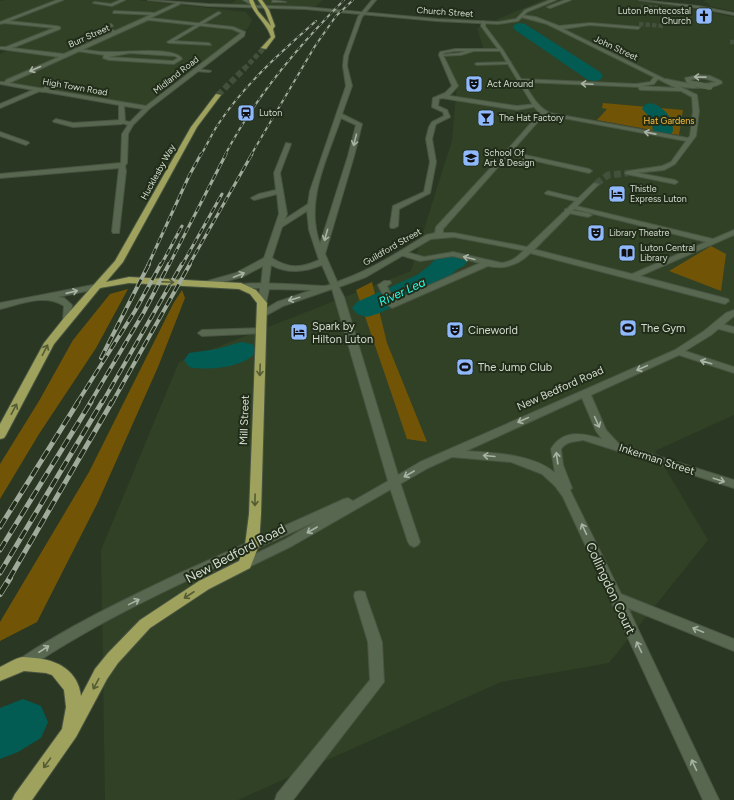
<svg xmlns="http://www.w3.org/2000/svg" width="734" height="800" viewBox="0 0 734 800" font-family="Figtree,sans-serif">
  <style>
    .built { fill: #304126 }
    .green { fill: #725407 }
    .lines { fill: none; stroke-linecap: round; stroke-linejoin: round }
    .river { fill: #025c54; fill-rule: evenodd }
    .pedestrian-tunnel { stroke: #43503c; stroke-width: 4.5; stroke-dasharray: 4.5 2; stroke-linecap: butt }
    .minor-tunnel { stroke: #43503c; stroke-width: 7; stroke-dasharray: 7 3.5; stroke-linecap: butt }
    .trunk-tunnel-far1 { stroke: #43503c; stroke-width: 5; stroke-dasharray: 5 2.5; stroke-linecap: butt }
    .trunk-tunnel { stroke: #43503c; stroke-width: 6; stroke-dasharray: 6 3; stroke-linecap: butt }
    .service-casing { stroke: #495442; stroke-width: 2 }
    .pedestrian-casing { stroke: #495442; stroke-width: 2 }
    .minor-casing { stroke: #495442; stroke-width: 2 }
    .tertiary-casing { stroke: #495442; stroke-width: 2 }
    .trunk-casing { stroke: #495442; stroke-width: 2 }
    .service { fill: #586750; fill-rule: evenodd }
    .pedestrian { fill: #586750; fill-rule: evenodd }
    .minor { fill: #586750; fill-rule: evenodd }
    .tertiary { fill: #586750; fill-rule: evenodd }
    .trunk { fill: #9fa25c; fill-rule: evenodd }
    .rail-far4-casing { stroke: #a0ab9b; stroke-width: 2 }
    .rail-far3-casing { stroke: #a0ab9b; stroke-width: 3 }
    .rail-far2-casing { stroke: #a0ab9b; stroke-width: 4 }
    .rail-far1-casing { stroke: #a0ab9b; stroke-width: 5 }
    .rail-casing { stroke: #a0ab9b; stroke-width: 6 }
    .rail-far4 { stroke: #212d19; stroke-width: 1.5; stroke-dasharray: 4; stroke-linecap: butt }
    .rail-far3 { stroke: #212d19; stroke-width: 2; stroke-dasharray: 6; stroke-linecap: butt }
    .rail-far2 { stroke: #212d19; stroke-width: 2.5; stroke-dasharray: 8; stroke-linecap: butt }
    .rail-far1 { stroke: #212d19; stroke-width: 3.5; stroke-dasharray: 10; stroke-linecap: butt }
    .rail { stroke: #212d19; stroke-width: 4.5; stroke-dasharray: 13; stroke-linecap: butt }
    .service-bridge-casing { stroke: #495442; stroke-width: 6; stroke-linecap: butt }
    .service-bridge { stroke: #586750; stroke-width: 5.5 }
    .oneway { stroke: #a8b3a3 }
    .oneway2 { stroke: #535c34 }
    .labels { text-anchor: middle; stroke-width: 4; stroke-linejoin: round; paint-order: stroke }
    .far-poi-label { font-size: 9px; fill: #d3dccf; stroke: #212d19; text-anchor: start }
    .far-street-label { font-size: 9px; fill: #d3dccf; stroke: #212d19 }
    .far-park-label { font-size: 9px; fill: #fac03b; stroke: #212d19 }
    .poi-label { font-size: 11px; fill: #d3dccf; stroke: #212d19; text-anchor: start }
    .street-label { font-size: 11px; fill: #d3dccf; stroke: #212d19 }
    .water-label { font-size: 12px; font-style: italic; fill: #25ffeb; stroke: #212d19 }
    .near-street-label { font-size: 13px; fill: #d3dccf; stroke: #212d19 }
  </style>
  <rect width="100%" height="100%" fill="#2a3722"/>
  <g class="built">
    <polygon points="4,0 138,0 246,12 252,20 248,28 146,106 0,81 0,54 13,48 0,47 0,25 2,24 0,24 0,1"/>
    <polygon points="236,0 323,0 315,7 231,4"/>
    <polygon points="543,0 645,0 734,17 734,415 655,451 708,540 609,663 501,682 238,800 105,800 101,550 179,362 411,271 452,140 457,84 450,70 444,54 451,51 484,50 477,28"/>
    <polygon points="707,0 734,0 734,11 713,7 710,6 708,3 702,2"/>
  </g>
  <g class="green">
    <polygon points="603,103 683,110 679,135 597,120 607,109 602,108"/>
    <polygon points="711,246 726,254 721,291 669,271"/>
    <polygon points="372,282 387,343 427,442 407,439 356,290"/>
    <polygon points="128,289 96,348 39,434 0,499 0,464 39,401 73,340 110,294"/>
    <polygon points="182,290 185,298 158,367 98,502 37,622 0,641 0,622 89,472 173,304"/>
  </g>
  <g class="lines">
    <g class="river">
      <polygon points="520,23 525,24 600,72 603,76 600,80 594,81 588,80 515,30 513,27 515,24"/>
      <path d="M 651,103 C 664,107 673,117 673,131 L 670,135 L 663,137 L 656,135 L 653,131 L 651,119 L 642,109 L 644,105 Z"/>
      <polygon points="455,252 464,254 468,260 464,266 456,270 449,278 437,287 377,314 367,317 357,314 352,308 357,302 417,275 429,266 436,258"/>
      <path d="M 241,342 L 252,344 L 257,351 C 245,368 208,371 189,367 L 184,360 L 189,353 L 217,349 Z"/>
      <polygon points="23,699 41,706 48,722 41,738 18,752 0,759 0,708"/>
    </g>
    <g class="pedestrian-tunnel">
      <polyline points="641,7 659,8"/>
      <polyline points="639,24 663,26"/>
      <polyline points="730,42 734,42"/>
    </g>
    <polyline class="minor-tunnel" points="596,184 608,175 628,173"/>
    <polyline class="trunk-tunnel-far1" points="244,69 264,48"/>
    <polyline class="trunk-tunnel" points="218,95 245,68"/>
    <g class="service-casing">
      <g id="service">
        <polygon points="120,0 125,0 112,6 93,3 95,2 111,4"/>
        <polygon points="243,0 248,0 253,3 250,4"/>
        <polygon points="273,0 286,2 272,2"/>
        <path d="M 372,0 L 376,0 L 362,17 L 348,56 L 347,66 L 352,86 L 342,114 L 362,124 L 354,156 L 325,254 L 339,286 L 335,288 L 332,288 L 322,265 C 304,272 288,274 271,265 L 268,288 L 265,288 L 261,286 L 263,266 L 242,277 L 207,286 L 204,286 L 203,284 L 204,282 L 236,273 L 264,258 L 279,214 L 277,194 L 254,200 L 251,198 L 259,194 L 276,190 L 274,173 L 286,143 L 291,144 L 280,173 L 287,214 L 285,219 L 308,204 L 310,191 L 346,86 L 343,66 L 344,56 L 358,17 ZM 341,118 L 356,125 L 348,156 L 320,244 C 304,201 328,157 341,118 ZM 307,211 L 309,230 L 319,260 C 302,268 289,269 272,258 L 282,227 Z"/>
        <polygon points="114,11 156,13 158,14 156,15 113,13"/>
        <polygon points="218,12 221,13 174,41 209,43 211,45 169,43 167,42"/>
        <polygon points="111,24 113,26 104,29 117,31 119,33 96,30"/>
        <path d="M 79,49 C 88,50 98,52 107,52 C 121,53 175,46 182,59 L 174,64 L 109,60 L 103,58 L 104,55 L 77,51 ZM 130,53 L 175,56 L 178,58 L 173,61 L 108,57 Z"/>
        <polygon points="472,49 474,51 461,55 441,56 439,55 460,53"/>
        <polygon points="511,62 509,64 477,65 475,64 477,63"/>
        <polygon points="197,69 211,71 209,72 195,71"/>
        <path d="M 699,75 L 710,76 L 721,81 L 722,83 C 710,91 675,89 663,81 L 666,79 L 691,84 L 687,83 L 685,78 ZM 699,78 L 707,79 L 716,82 L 697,85 L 697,83 L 690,80 Z"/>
        <polygon points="54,82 57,84 56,85 43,92 38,91"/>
        <polygon points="56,119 73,123 122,120 125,122 122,124 73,127 54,122 53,121"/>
        <polygon points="507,151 589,169 592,171 589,173 505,154 505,152"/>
        <polygon points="628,171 675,180 678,182 675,184 626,174 625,173"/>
        <polygon points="548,191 581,199 582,200 579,202 546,194 545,193"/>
        <polygon points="565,209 588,213 592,215 588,217 568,213 565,213"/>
        <path d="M 526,248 L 532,248 L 533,250 C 521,264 506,270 488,266 L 392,308 L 388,305 L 378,285 L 384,281 L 390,281 L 391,283 L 387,286 L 394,301 L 480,263 L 453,256 L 420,261 L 400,255 L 400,251 L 403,251 L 424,257 L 453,252 L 502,263 C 513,261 519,256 526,248 Z"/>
        <polygon points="718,323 734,327 734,333 715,328 714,326 715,324"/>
        <polygon points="262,328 266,331 265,333 202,336 198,333 202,330"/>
        <polygon points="394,478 398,479 400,482 420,542 418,545 414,547 410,545 408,542 388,482 390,479"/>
      </g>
    </g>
    <g class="pedestrian-casing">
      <g id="pedestrian">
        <polygon points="444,95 517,106 536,104 539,106 517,110 442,98 442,96"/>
        <polygon points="543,112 548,113 543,116 512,151 508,151 508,149 539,114"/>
        <polygon points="572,205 713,239 734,230 734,235 640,276 728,299 729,301 725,304 526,252 526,248 529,248 632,274 706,242 570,208 570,206"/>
      </g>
    </g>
    <g class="minor-casing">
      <g id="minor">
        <path d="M 57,0 L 63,0 L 9,21 L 56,26 L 60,27 L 60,29 L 12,48 L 64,54 L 179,2 L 180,4 L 150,18 L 233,27 L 245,32 L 244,36 L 149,109 L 133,125 L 128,134 L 127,163 L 125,166 L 126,171 L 119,233 L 113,233 L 112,231 L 119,168 L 0,178 L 0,174 L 121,163 L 122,134 L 128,125 L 119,122 L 119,105 L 40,91 L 0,108 L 0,104 L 33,90 L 0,84 L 0,82 L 5,82 L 6,80 L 59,57 L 0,49 L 0,47 L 6,47 L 54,28 L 4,23 L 0,24 L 0,22 ZM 148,20 L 232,29 L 241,33 L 146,106 L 9,83 ZM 124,106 L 143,109 L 130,122 L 125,121 Z"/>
        <polygon points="639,0 698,6 734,13 734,15 698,8"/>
        <path d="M 522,15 L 536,17 L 559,26 L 590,23 L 640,27 L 638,29 L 590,25 L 563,29 L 697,95 L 699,111 L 696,136 L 675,164 L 664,170 L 626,174 L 625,173 L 628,171 L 662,166 L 671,162 L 686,141 L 547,115 L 539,112 L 534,107 L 500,51 L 455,51 L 444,53 L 443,55 L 458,86 L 449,96 L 439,99 L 438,106 L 447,110 L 450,117 L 436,124 L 435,127 L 432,139 L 436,162 L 430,193 L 399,209 L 398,226 L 394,228 L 391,228 L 390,226 L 393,206 L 424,192 L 430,162 L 426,139 L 429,127 L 432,122 L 444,116 L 443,112 L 432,107 L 433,98 L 445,93 L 452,86 L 439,55 L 440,52 L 455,49 L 498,49 L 481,26 L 482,21 L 486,22 L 485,26 L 503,50 L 521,79 L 636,84 L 650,82 L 654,77 L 547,24 L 521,17 ZM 658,79 L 676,88 L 642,86 L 654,84 ZM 523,82 L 639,87 L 639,89 L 641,90 L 681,91 L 692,97 L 693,111 L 690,136 L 688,138 L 550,113 C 537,107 531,94 523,82 Z"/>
        <polygon points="0,132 28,142 29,143 26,145 0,136"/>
        <path d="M 508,149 L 513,150 L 443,229 L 443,233 L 454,233 L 527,247 L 594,183 L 599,184 L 532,252 L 454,237 L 431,239 L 366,277 L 339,287 L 344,297 L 398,475 L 420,462 L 675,350 L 704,331 L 726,313 L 734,310 L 734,316 L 711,335 L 685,351 L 734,367 L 734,373 L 679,355 L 591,395 L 606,430 L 619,444 L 734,480 L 734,488 L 583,440 C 574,442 566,441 561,449 L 563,465 L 572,488 L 570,490 L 621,594 L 734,639 L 734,651 L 628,608 L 719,800 L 703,800 L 563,497 L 555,486 L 542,474 L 511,462 L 452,457 L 428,468 L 292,546 L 249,567 L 245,569 L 241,567 L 239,564 L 241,561 L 284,540 L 317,521 C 221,565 116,609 28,668 L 23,670 L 18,668 L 16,664 L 18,660 C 69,626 123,600 178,574 C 233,549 289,524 344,499 L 348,498 L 353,501 L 388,481 L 332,289 L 283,306 L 263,317 L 260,316 L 259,314 L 260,312 L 277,302 L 312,290 L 269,289 L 266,303 L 262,306 L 258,303 L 260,288 L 241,288 L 237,286 C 243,280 310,286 325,286 C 331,285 337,282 342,280 C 372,269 399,252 426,235 L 435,233 L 436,227 ZM 582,398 L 596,431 L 602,439 C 583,433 563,429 551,449 L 555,473 C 534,454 494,453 466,451 Z"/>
        <path d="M 98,284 L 101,284 L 102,286 L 101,288 L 58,297 L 64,298 L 72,305 L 70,322 L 67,323 L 63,320 L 64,306 C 46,293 20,304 0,309 L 0,303 Z"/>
        <polygon points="360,591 365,592 366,596 382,642 384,682 293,800 275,800 277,794 370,680 368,642 354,596 355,592"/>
      </g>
    </g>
    <g class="tertiary-casing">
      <g id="tertiary">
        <polygon points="148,0 208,4 305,7 437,19 498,22 516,19 525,10 550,0 556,0 527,12 518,21 498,24 437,21 305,9 208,6"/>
        <polygon points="565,0 571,0 550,8 547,7"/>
      </g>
    </g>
    <g class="trunk-casing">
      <g id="trunk">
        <path d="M 249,0 L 253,0 L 258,11 L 271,26 L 265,10 L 258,0 L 262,0 L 269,10 L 275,26 L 273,29 L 275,37 L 266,49 L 261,48 L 271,37 C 267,23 253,14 249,0 Z"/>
        <path d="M 216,94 L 221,95 L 197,127 L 123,262 L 106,282 L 129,277 L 241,283 L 256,290 L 267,303 L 261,514 L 259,545 L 250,568 L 209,589 L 150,628 L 118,663 L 107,679 L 76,737 L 32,800 L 12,800 L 15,794 L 62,729 L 66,707 L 64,690 L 52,675 L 46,673 L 24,671 L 0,681 L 0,667 C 7,664 15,658 23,657 C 27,657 32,658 35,658 C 58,660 78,671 81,696 L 95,669 L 108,653 L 140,620 L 199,581 L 239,561 L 245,545 L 249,514 L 257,303 L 250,294 L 239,289 L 129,283 L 100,288 L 54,344 L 6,435 L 4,438 L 0,439 L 0,424 L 44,343 L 64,318 L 115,261 L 191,127 Z"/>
      </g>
    </g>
    <use href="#service" class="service"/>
    <use href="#pedestrian" class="pedestrian"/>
    <use href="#minor" class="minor"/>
    <use href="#tertiary" class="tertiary"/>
    <use href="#trunk" class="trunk"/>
    <g class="rail-far4-casing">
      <g id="rail-far4">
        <path d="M 201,155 C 207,145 212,133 219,123 C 245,84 281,52 316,21"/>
        <path d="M 225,155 C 255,97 298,46 344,0"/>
        <polyline points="251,155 315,46 336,16 353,0"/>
      </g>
    </g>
    <g class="rail-far3-casing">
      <g id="rail-far3">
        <polyline points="148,265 189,176 201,154"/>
        <polyline points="161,265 182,226"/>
        <polyline points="169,265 226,154"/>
        <polyline points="182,265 222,194"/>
        <polyline points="189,265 252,154"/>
      </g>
    </g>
    <g class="rail-far2-casing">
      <g id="rail-far2">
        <polyline points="101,358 149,264"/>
        <polyline points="77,403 135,311 161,264"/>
        <polyline points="90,403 144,312 169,264"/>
        <polyline points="102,403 182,264"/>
        <polyline points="112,403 190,264"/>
      </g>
    </g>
    <g class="rail-far1-casing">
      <g id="rail-far1">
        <polyline points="0,527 78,402"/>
        <polyline points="0,550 91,402"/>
        <polyline points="0,573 102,402"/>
        <polyline points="9,579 112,402"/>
      </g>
    </g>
    <g class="rail-casing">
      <polyline id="rail" points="0,594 10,578"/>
    </g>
    <use href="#rail-far4" class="rail-far4"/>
    <use href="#rail-far3" class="rail-far3"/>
    <use href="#rail-far2" class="rail-far2"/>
    <use href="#rail-far1" class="rail-far1"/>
    <use href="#rail" class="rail"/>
    <g class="service-bridge-casing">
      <polyline id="service-bridge" points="695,84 710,87"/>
    </g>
    <use href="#service-bridge" class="service-bridge"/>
  </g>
  <defs><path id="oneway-shaft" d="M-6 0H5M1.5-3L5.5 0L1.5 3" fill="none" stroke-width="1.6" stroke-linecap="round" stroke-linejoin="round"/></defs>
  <g class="oneway">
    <use href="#oneway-shaft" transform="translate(35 69) rotate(156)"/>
    <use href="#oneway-shaft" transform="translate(700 77) rotate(-179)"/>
    <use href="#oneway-shaft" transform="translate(587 84) rotate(-177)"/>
    <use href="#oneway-shaft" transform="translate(650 133) rotate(-169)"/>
    <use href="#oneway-shaft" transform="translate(355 140) rotate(104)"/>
    <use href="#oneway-shaft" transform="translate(326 235) rotate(106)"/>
    <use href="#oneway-shaft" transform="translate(469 258) rotate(-166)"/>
    <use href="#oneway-shaft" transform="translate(239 275) rotate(-21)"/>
    <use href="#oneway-shaft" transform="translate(72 292) rotate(-13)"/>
    <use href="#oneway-shaft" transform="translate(294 299) rotate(164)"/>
    <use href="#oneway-shaft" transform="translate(706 362) rotate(-164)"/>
    <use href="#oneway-shaft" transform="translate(642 368) rotate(156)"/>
    <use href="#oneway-shaft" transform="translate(523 420) rotate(156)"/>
    <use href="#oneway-shaft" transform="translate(597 422) rotate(66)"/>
    <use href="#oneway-shaft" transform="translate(489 456) rotate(-175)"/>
    <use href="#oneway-shaft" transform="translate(557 458) rotate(-98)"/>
    <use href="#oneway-shaft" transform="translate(409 474) rotate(150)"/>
    <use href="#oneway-shaft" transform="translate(719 480) rotate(18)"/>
    <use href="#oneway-shaft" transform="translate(584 529) rotate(-115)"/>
    <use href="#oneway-shaft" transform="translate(312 530) rotate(150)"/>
    <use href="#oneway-shaft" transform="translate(134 602) rotate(-26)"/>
    <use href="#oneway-shaft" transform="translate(698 630) rotate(-158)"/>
    <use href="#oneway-shaft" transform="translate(639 647) rotate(-115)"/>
    <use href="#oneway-shaft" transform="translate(44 649) rotate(-33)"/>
    <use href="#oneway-shaft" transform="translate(694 765) rotate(-115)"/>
  </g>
  <g class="oneway2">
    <use href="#oneway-shaft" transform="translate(168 282) rotate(3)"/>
    <use href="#oneway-shaft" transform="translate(45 350) rotate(-63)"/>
    <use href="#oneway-shaft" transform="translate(260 370) rotate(92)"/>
    <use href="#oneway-shaft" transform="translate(14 409) rotate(-62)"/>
    <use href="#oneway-shaft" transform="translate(255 500) rotate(91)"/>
    <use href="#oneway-shaft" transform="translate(189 595) rotate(147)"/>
    <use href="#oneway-shaft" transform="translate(96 684) rotate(118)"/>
    <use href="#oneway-shaft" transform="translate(47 763) rotate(126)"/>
  </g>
  <defs>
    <g id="church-square" transform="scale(0.9)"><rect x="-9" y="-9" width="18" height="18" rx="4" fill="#8fb8fd" stroke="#212d19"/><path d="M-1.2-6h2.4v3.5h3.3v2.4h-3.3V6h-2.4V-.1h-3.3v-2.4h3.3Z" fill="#111"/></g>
    <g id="theatre-square" transform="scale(0.9)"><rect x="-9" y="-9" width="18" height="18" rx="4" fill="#8fb8fd" stroke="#212d19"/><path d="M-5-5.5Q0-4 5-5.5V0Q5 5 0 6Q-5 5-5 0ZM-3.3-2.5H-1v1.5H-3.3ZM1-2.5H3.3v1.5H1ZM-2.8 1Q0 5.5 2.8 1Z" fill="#111"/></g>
    <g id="station-square" transform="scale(0.9)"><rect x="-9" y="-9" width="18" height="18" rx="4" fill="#8fb8fd" stroke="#212d19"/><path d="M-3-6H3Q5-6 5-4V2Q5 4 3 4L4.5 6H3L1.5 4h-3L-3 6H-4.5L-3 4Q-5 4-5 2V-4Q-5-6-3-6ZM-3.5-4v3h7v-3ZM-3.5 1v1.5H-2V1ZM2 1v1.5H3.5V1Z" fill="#111"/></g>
    <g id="bar-square" transform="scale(0.9)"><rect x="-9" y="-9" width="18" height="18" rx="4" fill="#8fb8fd" stroke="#212d19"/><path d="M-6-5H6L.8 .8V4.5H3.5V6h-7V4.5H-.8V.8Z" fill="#111"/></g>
    <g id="university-square" transform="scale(0.9)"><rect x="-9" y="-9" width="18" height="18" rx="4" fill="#8fb8fd" stroke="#212d19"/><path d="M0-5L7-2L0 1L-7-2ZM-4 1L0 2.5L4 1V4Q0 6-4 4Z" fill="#111"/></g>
    <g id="hotel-square" transform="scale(0.9)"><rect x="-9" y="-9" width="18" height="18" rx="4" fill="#8fb8fd" stroke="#212d19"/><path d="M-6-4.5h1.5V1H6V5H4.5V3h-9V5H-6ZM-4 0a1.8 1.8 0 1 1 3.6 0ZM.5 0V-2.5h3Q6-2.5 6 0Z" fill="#111"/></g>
    <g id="library-square" transform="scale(0.9)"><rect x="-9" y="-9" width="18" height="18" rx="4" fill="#8fb8fd" stroke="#212d19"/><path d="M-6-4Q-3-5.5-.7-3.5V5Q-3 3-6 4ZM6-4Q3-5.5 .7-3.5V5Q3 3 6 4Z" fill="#111"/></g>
    <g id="stadium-square" transform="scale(0.9)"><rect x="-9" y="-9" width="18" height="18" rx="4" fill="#8fb8fd" stroke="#212d19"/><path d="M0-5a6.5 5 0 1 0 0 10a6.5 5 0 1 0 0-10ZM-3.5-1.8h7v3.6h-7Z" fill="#111"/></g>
  </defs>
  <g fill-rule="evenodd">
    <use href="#church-square" x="704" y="16"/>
    <use href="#theatre-square" x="474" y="84"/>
    <use href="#station-square" x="246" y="113"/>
    <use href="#bar-square" x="486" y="118"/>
    <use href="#university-square" x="471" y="158"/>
    <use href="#hotel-square" x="617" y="194"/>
    <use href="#theatre-square" x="596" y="233"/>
    <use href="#library-square" x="627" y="253"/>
    <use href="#stadium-square" x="628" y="328"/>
    <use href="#theatre-square" x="455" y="330"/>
    <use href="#hotel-square" x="299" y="332"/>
    <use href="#stadium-square" x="465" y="367"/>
  </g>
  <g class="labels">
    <g class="far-poi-label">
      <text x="691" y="14" text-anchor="end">Luton Pentecostal<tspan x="691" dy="10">Church</tspan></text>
      <text x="487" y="87">Act Around</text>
      <text x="259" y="116">Luton</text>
      <text x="499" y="121">The Hat Factory</text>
      <text x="484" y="156">School Of<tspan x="484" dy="10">Art &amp; Design</tspan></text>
      <text x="630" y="192">Thistle<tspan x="630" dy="10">Express Luton</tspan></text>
      <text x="609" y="236">Library Theatre</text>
      <text x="640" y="251">Luton Central<tspan x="640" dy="10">Library</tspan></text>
    </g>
    <g class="far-street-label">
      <text transform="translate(445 12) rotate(4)" y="3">Church Street</text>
      <text transform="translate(89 36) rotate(-24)" y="3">Burr Street</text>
      <text transform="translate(616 48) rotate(25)" y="3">John Street</text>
      <text transform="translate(176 75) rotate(-38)" y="3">Midland Road</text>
      <text transform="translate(75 87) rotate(10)" y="3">High Town Road</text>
      <text transform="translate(158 172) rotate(-61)" y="3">Hucklesby Way</text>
      <text transform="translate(392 247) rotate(-30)" y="3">Guildford Street</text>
    </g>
    <g class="far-park-label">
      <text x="669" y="124">Hat Gardens</text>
    </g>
    <g class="poi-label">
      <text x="312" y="330">Spark by<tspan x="312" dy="13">Hilton Luton</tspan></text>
      <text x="641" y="332">The Gym</text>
      <text x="468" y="334">Cineworld</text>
      <text x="478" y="371">The Jump Club</text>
    </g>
    <g class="street-label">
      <text transform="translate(560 388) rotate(-24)" y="4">New Bedford Road</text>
      <text transform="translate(244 420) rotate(-88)" y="4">Mill Street</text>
      <text transform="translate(657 459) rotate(18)" y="4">Inkerman Street</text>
    </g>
    <g class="water-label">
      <text transform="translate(402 292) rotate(-25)" y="4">River Lea</text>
    </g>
    <g class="near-street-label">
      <text transform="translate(235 553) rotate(-28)" y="5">New Bedford Road</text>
      <text transform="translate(611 588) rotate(65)" y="5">Collingdon Court</text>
    </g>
  </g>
</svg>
